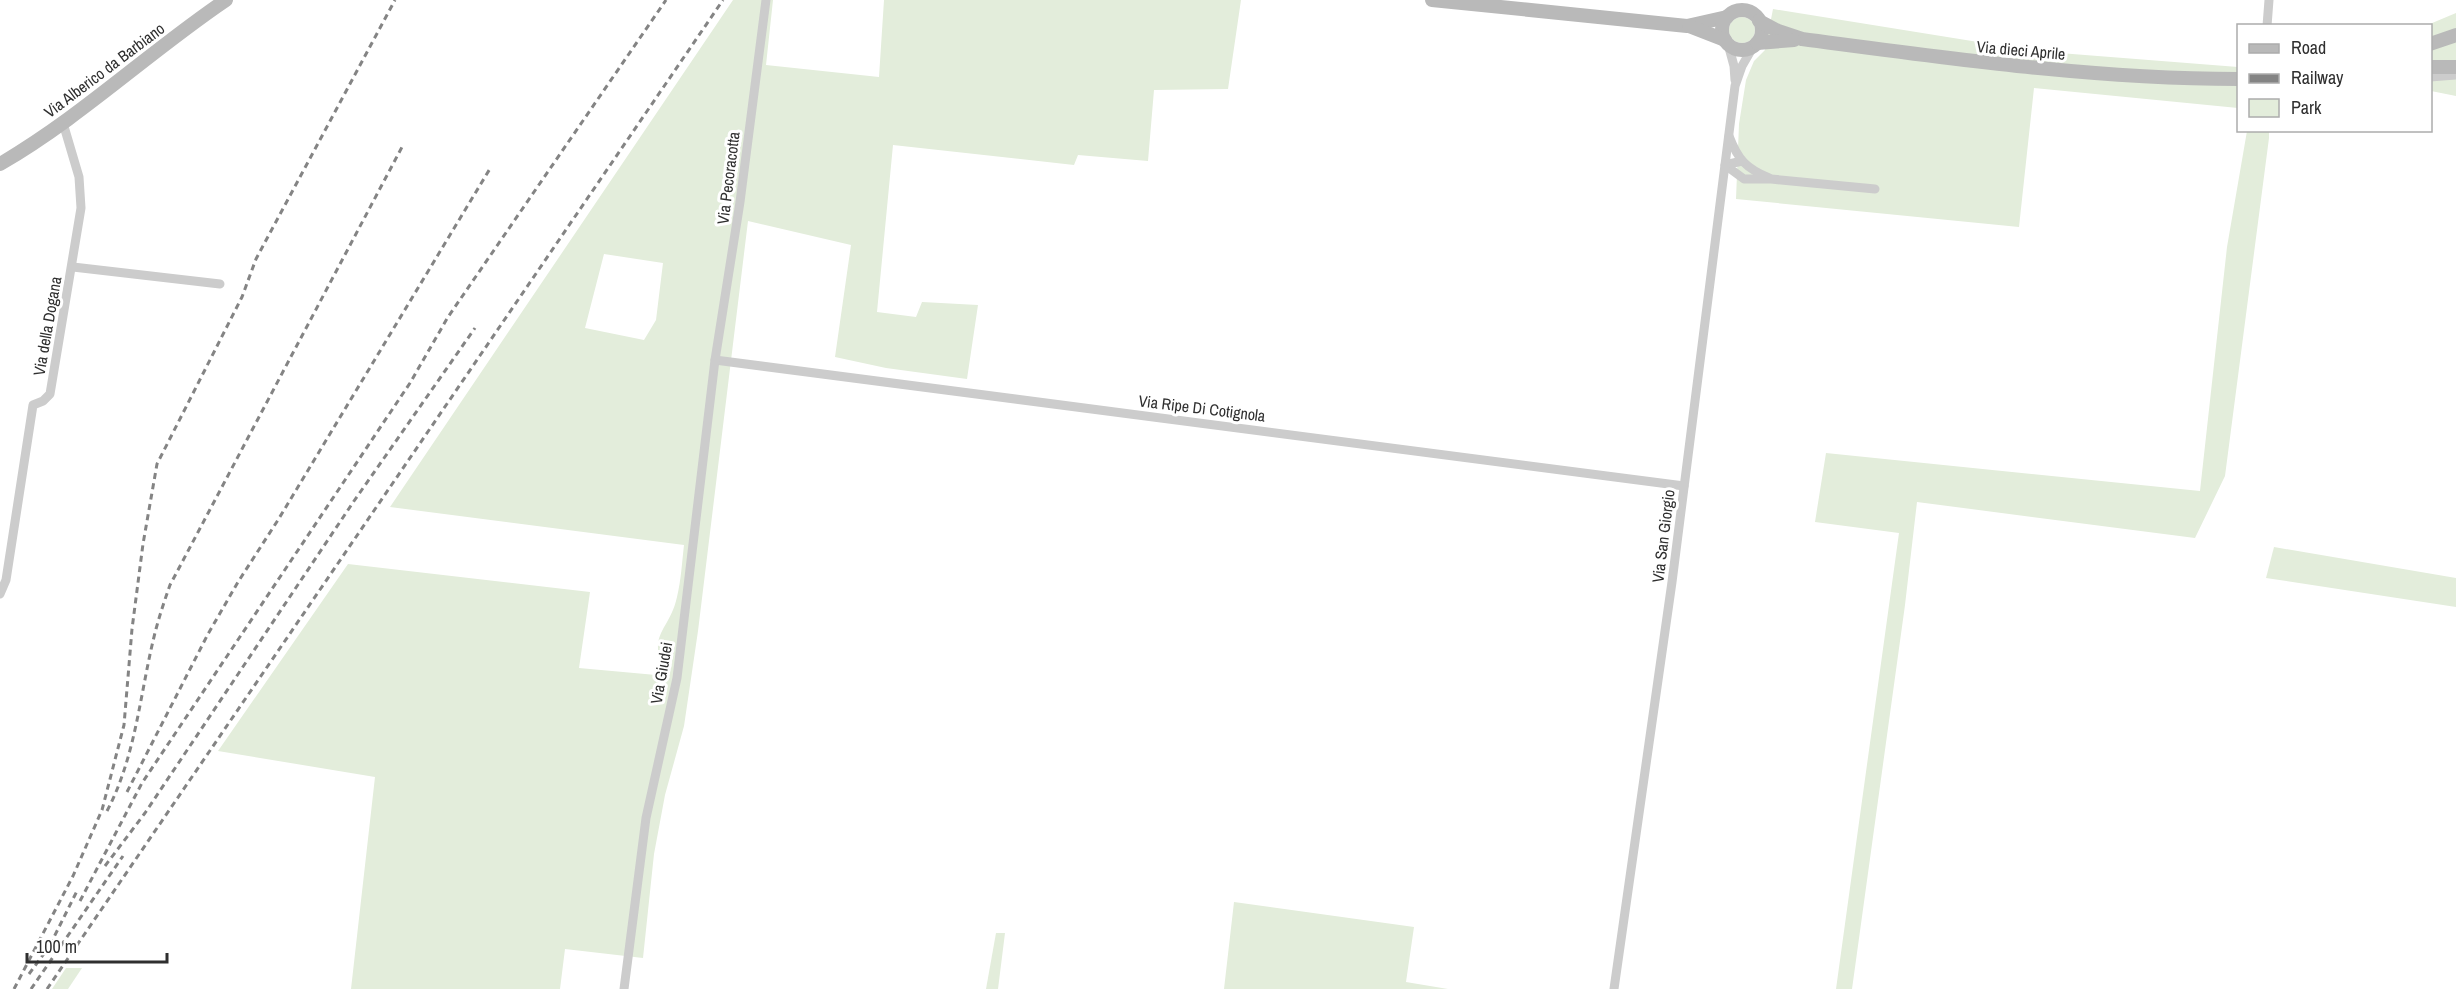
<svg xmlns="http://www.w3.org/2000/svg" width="2456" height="989" viewBox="0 0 2456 989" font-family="'Archivo Narrow',sans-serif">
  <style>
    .green { fill: #e3eddb; fill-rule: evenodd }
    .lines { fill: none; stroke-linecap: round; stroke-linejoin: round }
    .street { stroke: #ccc; stroke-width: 9 }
    .secondary { stroke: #b9b9b9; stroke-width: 14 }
    .rail { stroke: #848484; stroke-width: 3; stroke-dasharray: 6 4.5; stroke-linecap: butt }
    .labels { text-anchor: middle; stroke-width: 6; stroke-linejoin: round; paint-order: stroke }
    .street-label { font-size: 16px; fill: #2f2f2f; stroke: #fff }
  </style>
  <rect width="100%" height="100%" fill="#fff"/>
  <g class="green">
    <path d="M 733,0 L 773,0 L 766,65 L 879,77 L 884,0 L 1241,0 L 1228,89 L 1154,90 L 1148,161 L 1078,155 L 1074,165 L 893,145 L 877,312 L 916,317 L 922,302 L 978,305 L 967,379 L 886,368 L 835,357 L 851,245 L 748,221 L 698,631 L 684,726 L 665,795 L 654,854 L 643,958 L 565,949 L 560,989 L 351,989 L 375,777 L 218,751 L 348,564 L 590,592 L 579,668 L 667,676 C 645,633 669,633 677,597 C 681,581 682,562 684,545 L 390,507 ZM 604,254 L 663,263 L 656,320 L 644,340 L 585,328 Z"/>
    <polygon points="1773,9 2034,51 2238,67 2238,108 2034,88 2019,227 1736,199 1739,124 1746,80 1754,61 1765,50"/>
    <polygon points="2456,13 2456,96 2431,91 2430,26 2425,26"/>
    <circle cx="1742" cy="30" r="13"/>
    <polygon points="2247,131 2269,131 2269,138 2225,476 2195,538 1917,502 1905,605 1852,989 1836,989 1899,533 1815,522 1826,453 2200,491 2227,247"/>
    <polygon points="2274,547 2456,578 2456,607 2266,578"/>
    <polygon points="1234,902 1414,927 1406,982 1448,989 1224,989"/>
    <polygon points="996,933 1005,933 998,989 986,989"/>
    <polygon points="66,968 82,968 68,989 52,989"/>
  </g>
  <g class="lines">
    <g class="street">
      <polyline points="2267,26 2269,0"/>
      <polyline points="1728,44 1734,66 1735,80"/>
      <polyline points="2430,77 2456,75"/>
      <path d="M 1729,136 C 1738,160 1746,168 1769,178"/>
      <polyline points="1742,161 1725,165 1744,179 1771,179 1875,189"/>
      <polyline points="73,267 220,284"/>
      <polyline points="715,360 1684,486"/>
      <polyline points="0,594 6,580 33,405 43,401 50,394 81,208 79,177 63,123"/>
      <polyline points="624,989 646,818 677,678 715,360 740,202 766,0"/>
      <polyline points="1614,989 1672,582 1735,86 1742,66 1753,47"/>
    </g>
    <g class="secondary">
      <polyline points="1432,0 1687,26 1727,17"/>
      <circle cx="1742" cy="30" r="20"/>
      <path d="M 1759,21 L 1778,31 L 1802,39 C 1947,58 2092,79 2238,79"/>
      <polyline points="1689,26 1725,40"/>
      <polyline points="1757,43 1794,40"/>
      <polyline points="2430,44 2456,35"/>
      <polyline points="2430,67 2456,67"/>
      <path d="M 0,164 C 81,117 149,52 226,0"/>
    </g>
    <g class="rail">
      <polyline points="127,792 208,634 238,582 278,520 491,167"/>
      <path d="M 107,811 C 137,754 140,690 156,629 C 160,614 165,599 170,585 L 402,147"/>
      <polyline points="105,866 145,813 354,501 475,328"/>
      <polyline points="80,901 142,783 410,383 448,317 666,0"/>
      <polyline points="50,945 78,889"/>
      <polyline points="29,974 54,940"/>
      <polyline points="14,989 73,876 102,810 124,725 132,629 143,544 157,464 242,297 256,259 395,0"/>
      <polyline points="31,989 123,856"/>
      <polyline points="47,989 723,0"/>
    </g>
  </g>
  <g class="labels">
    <g class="street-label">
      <text transform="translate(2021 50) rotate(5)" y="6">Via dieci Aprile</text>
      <text transform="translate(104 70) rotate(-37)" y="6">Via Alberico da Barbiano</text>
      <text transform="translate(728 178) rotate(-83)" y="6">Via Pecoracotta</text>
      <text transform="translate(47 326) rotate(-80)" y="6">Via della Dogana</text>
      <text transform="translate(1202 408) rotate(7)" y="6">Via Ripe Di Cotignola</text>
      <text transform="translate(1663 536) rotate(-83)" y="6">Via San Giorgio</text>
      <text transform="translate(661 673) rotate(-80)" y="6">Via Giudei</text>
    </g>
  </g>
  <rect x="2237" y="24" width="195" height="108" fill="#ffffff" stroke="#acacac" stroke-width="1.5"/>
  <rect x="2249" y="44" width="30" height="9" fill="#b9b9b9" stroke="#acacac" stroke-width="1.5"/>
  <text x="2291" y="54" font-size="18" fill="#2f2f2f">Road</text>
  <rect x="2249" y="74" width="30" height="9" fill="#848484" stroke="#acacac" stroke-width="1.5"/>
  <text x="2291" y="84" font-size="18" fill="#2f2f2f">Railway</text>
  <rect x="2249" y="99" width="30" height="18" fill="#e3eddb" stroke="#acacac" stroke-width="1.5"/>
  <text x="2291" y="114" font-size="18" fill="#2f2f2f">Park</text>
  <path d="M27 953v9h140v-9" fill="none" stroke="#2f2f2f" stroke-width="3"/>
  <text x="36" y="953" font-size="18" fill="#2f2f2f" stroke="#ffffff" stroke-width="4.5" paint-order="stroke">100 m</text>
</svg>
